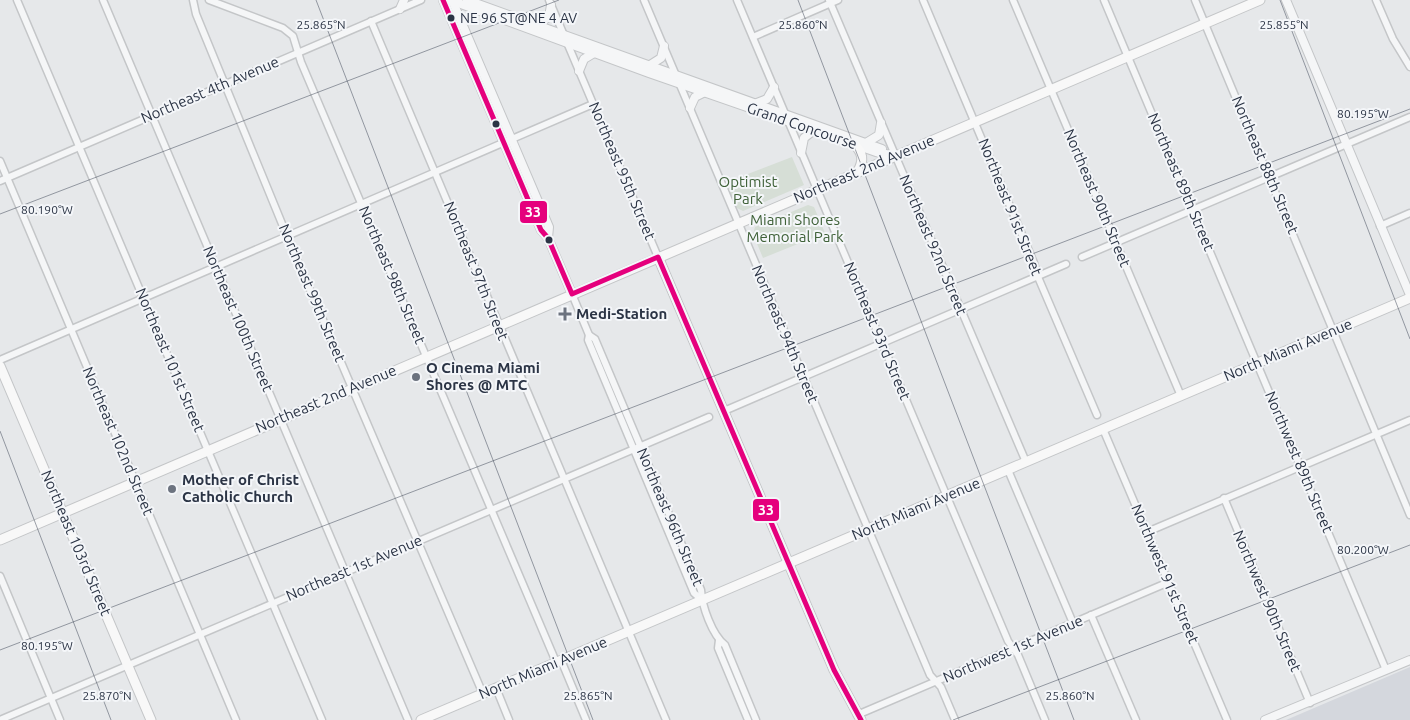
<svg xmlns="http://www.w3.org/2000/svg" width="1410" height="720" viewBox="0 0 1410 720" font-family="Ubuntu,sans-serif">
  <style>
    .built { fill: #d4d7dd }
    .green { fill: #d6ded6 }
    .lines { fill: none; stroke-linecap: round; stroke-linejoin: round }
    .minor-casing { stroke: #c4c6c8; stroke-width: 9 }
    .tertiary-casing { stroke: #c4c6c8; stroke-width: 10 }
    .secondary-casing { stroke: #c4c6c8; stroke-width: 11 }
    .minor { stroke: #f5f6f7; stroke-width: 6 }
    .tertiary { stroke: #f5f6f7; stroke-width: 8 }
    .secondary { stroke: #f8f8f8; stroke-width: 9 }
    .bus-1-casing { stroke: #f4f6f9; stroke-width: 9 }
    .bus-1 { stroke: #e5007d; stroke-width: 5 }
    .ticks { fill: none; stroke: #2b3445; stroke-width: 1; stroke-opacity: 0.45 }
    .bus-dot { fill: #2b3445; stroke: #f4f6f9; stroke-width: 2 }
    .poi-dot { fill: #6c737f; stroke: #f4f6f9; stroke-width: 2 }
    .labels { text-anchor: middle; stroke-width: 4; stroke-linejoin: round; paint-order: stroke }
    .bus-label { font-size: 14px; fill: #2b3445; stroke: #f4f6f9; text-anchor: start }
    .street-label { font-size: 15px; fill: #2b3445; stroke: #f4f6f9 }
    .park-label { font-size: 15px; fill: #3f6138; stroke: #f4f6f9 }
    .poi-label { font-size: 15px; font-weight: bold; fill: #2b3445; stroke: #f4f6f9; text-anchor: start }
    .ticks-label { font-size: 12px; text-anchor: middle; fill: #2b3445; stroke: #f4f6f9; stroke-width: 4; stroke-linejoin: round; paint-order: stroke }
    .line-badge { stroke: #f4f6f9; stroke-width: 2 }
    .badge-label { font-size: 14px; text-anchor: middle; font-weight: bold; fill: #fff }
  </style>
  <rect width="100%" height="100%" fill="#e6e8ea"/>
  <polygon class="built" points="1410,667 1410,720 1286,720"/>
  <g class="green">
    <polygon points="792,157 804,185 743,211 735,207 727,187 727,182"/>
    <polygon points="808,205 814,207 825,233 763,258 753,234 755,227"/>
  </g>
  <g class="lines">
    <g class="minor-casing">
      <g id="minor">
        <polyline points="17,0 322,720"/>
        <polyline points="103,0 408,720"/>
        <polyline points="193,0 196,14 287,236 483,694"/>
        <polyline points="209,0 283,28 293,36 301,62 556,662"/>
        <polyline points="549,0 658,257"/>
        <polyline points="644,0 930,675 941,687 955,720"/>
        <polyline points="737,0 1008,641 1018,655 1045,720"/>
        <polyline points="829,0 1026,462"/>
        <polyline points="923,0 1034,263 1038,277 1097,415"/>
        <polyline points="1013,0 1181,396"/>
        <polyline points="1104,0 1386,670"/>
        <polyline points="1195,0 1410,515"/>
        <polyline points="1376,0 1393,39 1410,67"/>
        <polyline points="371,21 666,720"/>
        <polyline points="753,37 838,0"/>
        <polyline points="0,161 236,720"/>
        <polyline points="0,181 421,0"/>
        <polyline points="1380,226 1410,213"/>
        <polyline points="1082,257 1410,117"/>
        <polyline points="572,294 589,335 588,340 694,593 702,600"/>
        <path d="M 589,335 L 595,339 L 701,590 C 702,606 712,635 725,645 L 756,720"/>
        <polyline points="0,360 593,104"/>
        <polyline points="724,411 1066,264"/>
        <polyline points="1103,429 1227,720"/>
        <polyline points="1008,470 1073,623"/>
        <polyline points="1224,498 1310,703"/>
        <polyline points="1147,532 1410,420"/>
        <polyline points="0,576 60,720"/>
        <polyline points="1091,615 1136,720"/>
        <polyline points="719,640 718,648 748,720"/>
        <polyline points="561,660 586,720"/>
        <polyline points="496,688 509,720"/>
        <polyline points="857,715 1169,582"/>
        <polyline points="0,720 709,417"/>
      </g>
    </g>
    <g class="tertiary-casing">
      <g id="tertiary">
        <polyline points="443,0 541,230 548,238 572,294"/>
        <polyline points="450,0 649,73 876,152 895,156"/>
        <polyline points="452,0 549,227 548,238"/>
        <polyline points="467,0 882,149"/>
        <polyline points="1286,0 1410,295"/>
        <polyline points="400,9 404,0"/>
        <polyline points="537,24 549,17 551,5"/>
        <polyline points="650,65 661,58 664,46"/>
        <polyline points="579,71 584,59 594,53"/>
        <polyline points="757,103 767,99 774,87"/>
        <polyline points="690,108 695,97 705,92"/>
        <polyline points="866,143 879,135 881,123"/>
        <polyline points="801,153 804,138 814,130"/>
        <polyline points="1265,720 1410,660"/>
      </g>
    </g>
    <g class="secondary-casing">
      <g id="secondary">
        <path d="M 854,144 C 863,153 864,160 858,171"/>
        <polyline points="658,257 834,670 861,720"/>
        <polyline points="0,366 151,720"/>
        <polyline points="0,540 1260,0"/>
        <polyline points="421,720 1410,298"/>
      </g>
    </g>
    <use href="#minor" class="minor"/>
    <use href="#tertiary" class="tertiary"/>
    <use href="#secondary" class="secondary"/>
    <g class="bus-1-casing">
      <polyline id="bus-1" points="443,0 541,230 548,238 572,294 658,257 834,670 861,720"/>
    </g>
    <use href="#bus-1" class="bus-1"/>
  </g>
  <path class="ticks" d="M 316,0 L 593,720M 798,0 L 1074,720M 1280,0 L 1410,339M 0,214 L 559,0M 0,431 L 111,720M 0,650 L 1410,109M 953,720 L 1410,545"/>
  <g class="bus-dot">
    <circle cx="451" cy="18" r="4.5"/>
    <circle cx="496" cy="124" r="4.5"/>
    <circle cx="549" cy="240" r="4.5"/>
  </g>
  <g class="poi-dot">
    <path d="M562.5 306.5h5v5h5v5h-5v5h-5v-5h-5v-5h5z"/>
    <circle cx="416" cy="377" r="5"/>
    <circle cx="172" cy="489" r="5"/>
  </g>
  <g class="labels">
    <g class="bus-label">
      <text x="460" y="23">NE 96 ST@NE 4 AV</text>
    </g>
    <g class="street-label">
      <text transform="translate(210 90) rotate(-23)" y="5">Northeast 4th Avenue</text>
      <text transform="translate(802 126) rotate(19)" y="5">Grand Concourse</text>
      <text transform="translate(1265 165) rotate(67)" y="5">Northeast 88th Street</text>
      <text transform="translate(864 169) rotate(-23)" y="5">Northeast 2nd Avenue</text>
      <text transform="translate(622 171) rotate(67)" y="5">Northeast 95th Street</text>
      <text transform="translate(1181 182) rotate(67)" y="5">Northeast 89th Street</text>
      <text transform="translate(1097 198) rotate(67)" y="5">Northeast 90th Street</text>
      <text transform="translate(1010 207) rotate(68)" y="5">Northeast 91st Street</text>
      <text transform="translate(933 245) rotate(67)" y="5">Northeast 92nd Street</text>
      <text transform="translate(476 271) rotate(68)" y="5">Northeast 97th Street</text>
      <text transform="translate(392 275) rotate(67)" y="5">Northeast 98th Street</text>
      <text transform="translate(312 293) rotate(67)" y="5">Northeast 99th Street</text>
      <text transform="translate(238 319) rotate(67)" y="5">Northeast 100th Street</text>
      <text transform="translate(877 331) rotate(67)" y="5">Northeast 93rd Street</text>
      <text transform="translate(785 334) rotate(67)" y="5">Northeast 94th Street</text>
      <text transform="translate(1288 350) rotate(-23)" y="5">North Miami Avenue</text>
      <text transform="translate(170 360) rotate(67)" y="5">Northeast 101st Street</text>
      <text transform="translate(326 399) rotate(-23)" y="5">Northeast 2nd Avenue</text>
      <text transform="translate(118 441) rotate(67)" y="5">Northeast 102nd Street</text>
      <text transform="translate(1299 462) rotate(67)" y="5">Northwest 89th Street</text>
      <text transform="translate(916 509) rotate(-23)" y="5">North Miami Avenue</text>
      <text transform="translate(670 517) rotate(67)" y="5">Northeast 96th Street</text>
      <text transform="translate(76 543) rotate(67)" y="5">Northeast 103rd Street</text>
      <text transform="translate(354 568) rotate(-23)" y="5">Northeast 1st Avenue</text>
      <text transform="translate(1165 574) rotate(67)" y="5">Northwest 91st Street</text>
      <text transform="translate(1267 601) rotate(67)" y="5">Northwest 90th Street</text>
      <text transform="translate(1013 649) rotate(-23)" y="5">Northwest 1st Avenue</text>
      <text transform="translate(543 668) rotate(-23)" y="5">North Miami Avenue</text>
    </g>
    <g class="park-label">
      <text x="748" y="187">Optimist<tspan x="748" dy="17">Park</tspan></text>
      <text x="795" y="225">Miami Shores<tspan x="795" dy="17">Memorial Park</tspan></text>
    </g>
    <g class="poi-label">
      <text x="576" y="319">Medi-Station</text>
      <text x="426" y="373">O Cinema Miami<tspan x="426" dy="17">Shores @ MTC</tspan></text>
      <text x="182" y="485">Mother of Christ<tspan x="182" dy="17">Catholic Church</tspan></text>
    </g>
  </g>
  <g class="ticks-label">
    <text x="321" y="29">25.865°N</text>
    <text x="803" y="29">25.860°N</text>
    <text x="1284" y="29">25.855°N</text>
    <text x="1363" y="118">80.195°W</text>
    <text x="47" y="214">80.190°W</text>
    <text x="1363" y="554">80.200°W</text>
    <text x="47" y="650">80.195°W</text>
    <text x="107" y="700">25.870°N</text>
    <text x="588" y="700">25.865°N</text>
    <text x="1070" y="700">25.860°N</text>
  </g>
  <g class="line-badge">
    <rect x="519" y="200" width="29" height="24" rx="5" fill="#e5007d"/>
    <rect x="752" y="498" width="28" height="24" rx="5" fill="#e5007d"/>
  </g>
  <g class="badge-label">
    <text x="533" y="217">33</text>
    <text x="766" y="515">33</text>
  </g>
</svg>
